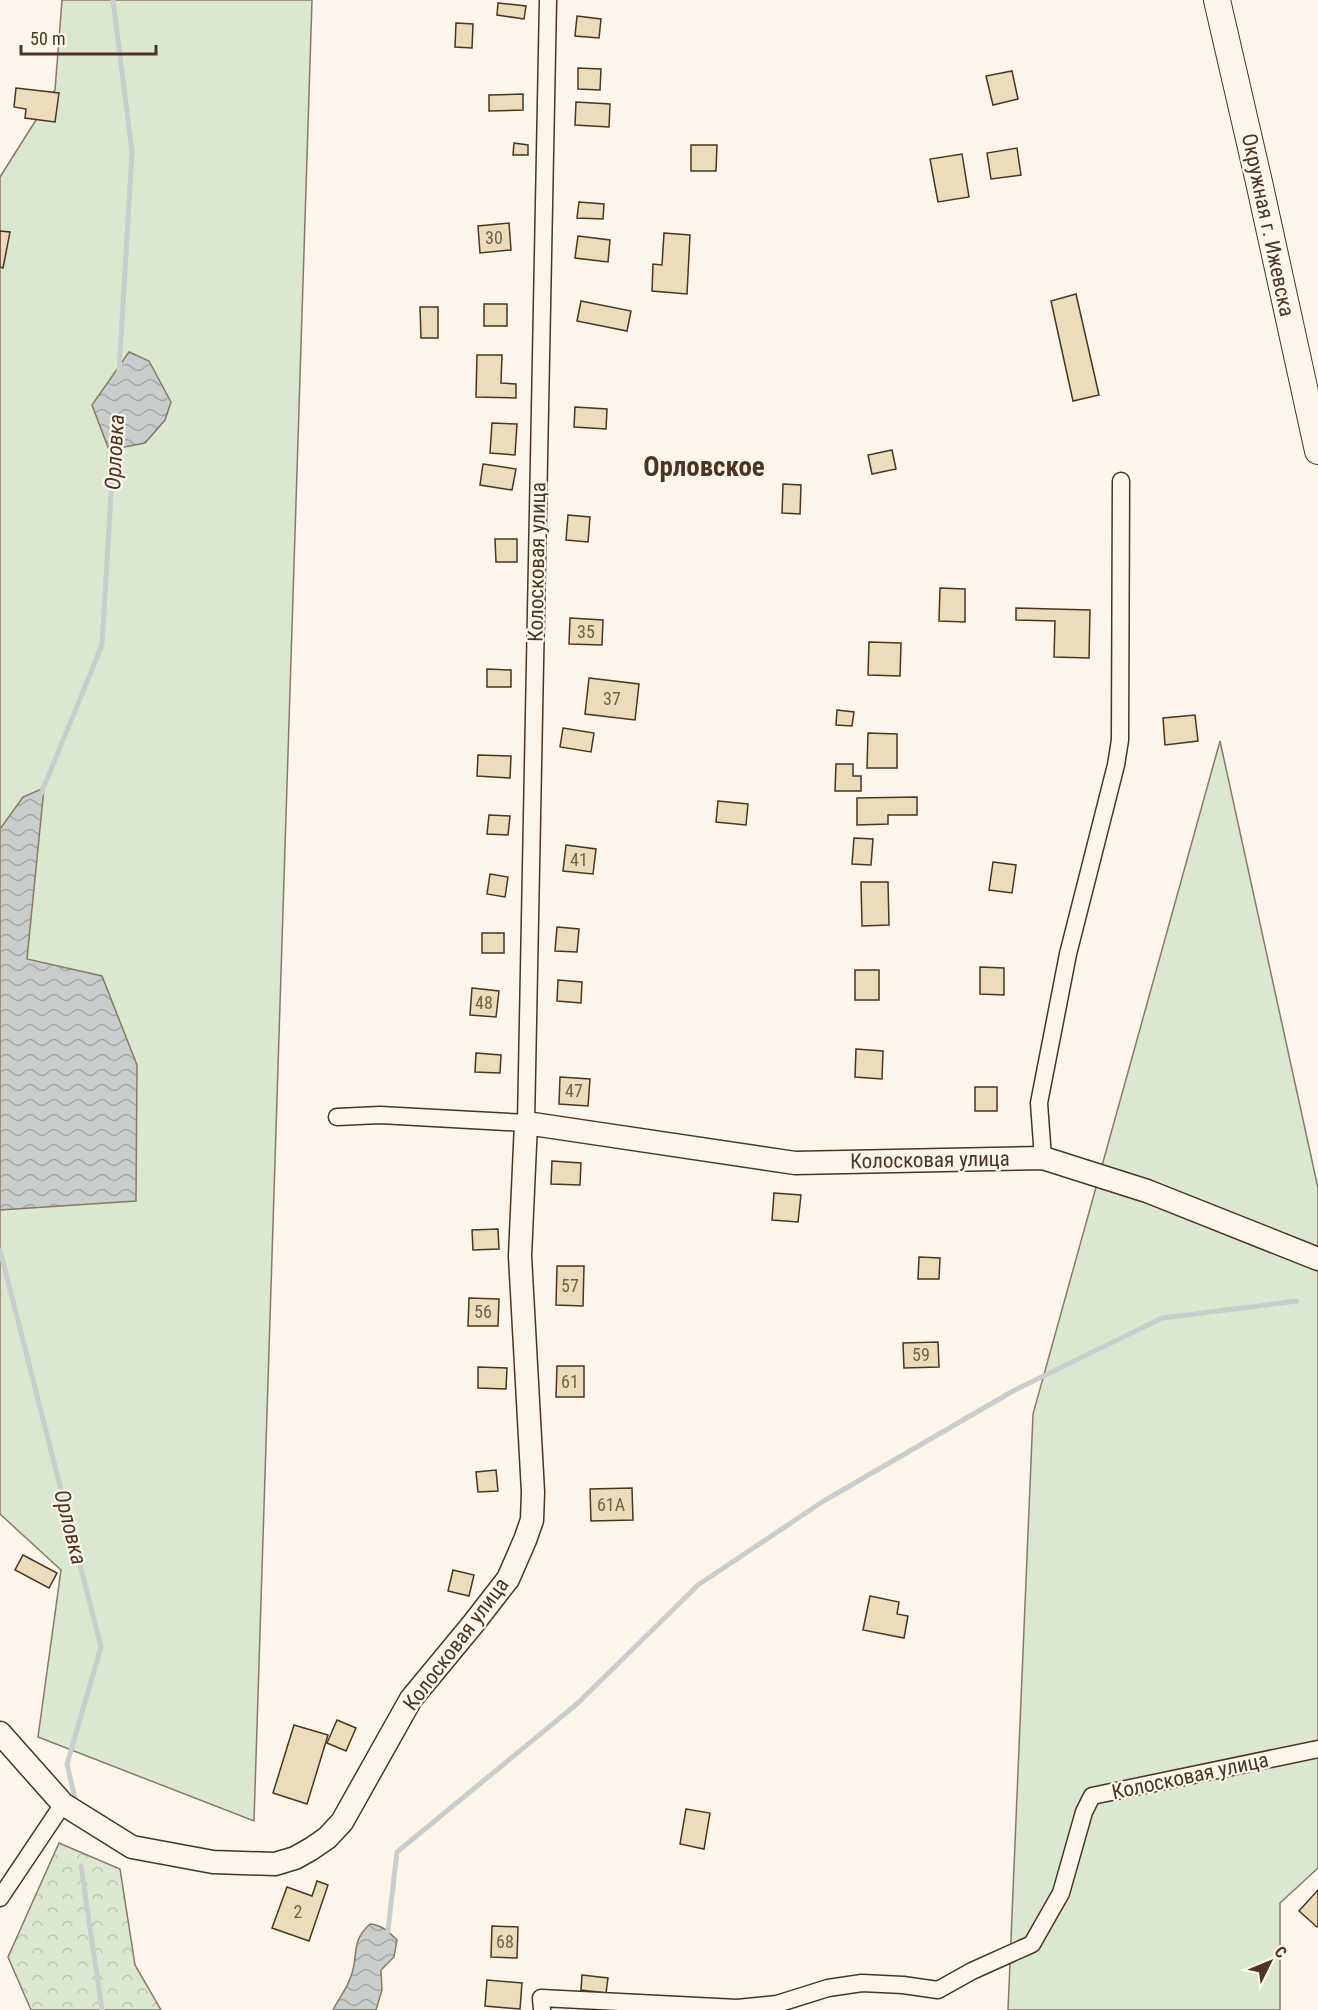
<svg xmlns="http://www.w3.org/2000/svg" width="1318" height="2010" viewBox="0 0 1318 2010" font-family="'Roboto Condensed',sans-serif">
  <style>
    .green { fill: #dce7d0; stroke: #887966; stroke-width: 1.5 }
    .forest { fill: url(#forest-crowns); stroke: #887966; stroke-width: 1.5 }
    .water { fill: url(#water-waves); stroke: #887966; stroke-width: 1.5 }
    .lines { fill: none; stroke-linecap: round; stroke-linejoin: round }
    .stream { stroke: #c9cecd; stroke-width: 5 }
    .building { fill: #ecdcbc; stroke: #4a3520; stroke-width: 1.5 }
    .street-casing { stroke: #4a3520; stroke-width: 19 }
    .secondary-casing { stroke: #4a3520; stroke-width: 25 }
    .primary-casing { stroke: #4a3520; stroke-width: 28 }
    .street { stroke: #fbf6e9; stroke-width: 16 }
    .secondary { stroke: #fbf6e9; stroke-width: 22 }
    .primary { stroke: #fbf6e9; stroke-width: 26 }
    .labels { text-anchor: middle; stroke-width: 4.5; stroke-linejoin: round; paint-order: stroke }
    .number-label { font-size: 18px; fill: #725f47 }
    .street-label { font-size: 21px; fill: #4a3520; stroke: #fbf6e9 }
    .water-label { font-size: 22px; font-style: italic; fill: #4a3520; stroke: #fbf6e9 }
    .district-label { font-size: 27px; font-weight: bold; fill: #4a3520; stroke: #fbf6e9 }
  </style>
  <defs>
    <pattern id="forest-crowns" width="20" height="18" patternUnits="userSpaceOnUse" patternTransform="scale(1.5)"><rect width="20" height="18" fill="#dce7d0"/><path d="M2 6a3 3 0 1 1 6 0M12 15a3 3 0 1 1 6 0" fill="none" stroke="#bec7b2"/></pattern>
    <pattern id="water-waves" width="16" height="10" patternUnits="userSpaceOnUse" patternTransform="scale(1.5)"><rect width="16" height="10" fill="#c9cecd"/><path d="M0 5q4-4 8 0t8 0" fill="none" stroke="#a5a8a6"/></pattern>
  </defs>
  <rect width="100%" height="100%" fill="#fbf6e9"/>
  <g class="green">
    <polygon points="62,0 312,0 254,1821 38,1737 61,1570 0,1514 0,177 55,90"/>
    <polygon points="1220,741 1318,1188 1318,1868 1280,1903 1280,2010 1008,2010 1033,1414"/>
  </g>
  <polygon class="forest" points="59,1843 120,1869 135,1965 161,2010 31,2010 8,1957"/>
  <g class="water">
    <polygon points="129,352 149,361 171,402 165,420 145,443 109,450 92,405"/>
    <polygon points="44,788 27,959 102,976 137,1065 136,1201 0,1210 0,829 23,797"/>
    <path d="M 370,1924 C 382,1925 389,1932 397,1940 L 394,1957 L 381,1970 L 382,1990 L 376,2010 L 333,2010 C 339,1998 347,1989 351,1976 C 359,1955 350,1942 370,1924 Z"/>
  </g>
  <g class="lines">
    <g class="stream">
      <polyline points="113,0 132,152 119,372"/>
      <polyline points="41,794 102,645 114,444"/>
      <polyline points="0,1250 101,1647 67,1764 76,1803"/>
      <polyline points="81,1866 102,2010"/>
      <polyline points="386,1936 388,1930 397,1852 578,1703 698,1585 822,1502 1013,1391 1162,1318 1297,1301"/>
    </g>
  </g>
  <g class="building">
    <polygon points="498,3 526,6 524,19 497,15"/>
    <polygon points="577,16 601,19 599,38 575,36"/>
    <polygon points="456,23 473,24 472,48 455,47"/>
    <polygon points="578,68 601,69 600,90 578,89"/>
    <polygon points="1012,71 1018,99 993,105 986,76"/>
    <polygon points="16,88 59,93 55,122 25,118 26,109 14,107"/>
    <polygon points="523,94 523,110 489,111 489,95"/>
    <polygon points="576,102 610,104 609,127 575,125"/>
    <polygon points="514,143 528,145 528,155 513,155"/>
    <polygon points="691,145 717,145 716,171 691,171"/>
    <polygon points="1017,148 1021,175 991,179 987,153"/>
    <polygon points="962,154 969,197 938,202 930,159"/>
    <polygon points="579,202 604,204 603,219 577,218"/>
    <polygon points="509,223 511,250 480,253 478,226"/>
    <polygon points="0,231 10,232 3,268 0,267"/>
    <polygon points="664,233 690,235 687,294 652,291 653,264 662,265"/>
    <polygon points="578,236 610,240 608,262 575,258"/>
    <polygon points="1076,294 1099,395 1073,401 1051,301"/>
    <polygon points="581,301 631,311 627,331 577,321"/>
    <rect x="484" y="304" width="23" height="22"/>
    <polygon points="420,307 438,307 438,338 421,338"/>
    <polygon points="477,355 502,355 501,383 516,384 516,398 476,397"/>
    <polygon points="575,407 607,409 606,429 574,427"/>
    <polygon points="492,423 517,424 515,455 490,453"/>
    <polygon points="892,450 896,469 872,474 868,455"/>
    <polygon points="483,464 516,469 512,490 480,485"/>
    <polygon points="783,484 801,485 800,514 782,513"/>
    <polygon points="568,515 590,517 588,542 566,540"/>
    <polygon points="495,539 517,539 517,562 496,562"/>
    <polygon points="940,588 965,589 965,622 939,621"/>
    <polygon points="1016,608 1090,610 1089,658 1054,657 1055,621 1016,620"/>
    <polygon points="570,618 603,620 602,645 569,644"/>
    <polygon points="869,642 901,643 900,676 868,675"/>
    <polygon points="487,669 511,670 511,687 487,687"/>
    <polygon points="589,678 639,684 635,720 585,714"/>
    <polygon points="837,710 854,712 852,726 836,725"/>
    <polygon points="1195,715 1198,741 1165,745 1163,718"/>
    <polygon points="563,728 594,733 591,752 560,747"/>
    <polygon points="868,733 897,734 897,768 867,768"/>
    <polygon points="478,755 511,756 510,778 477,776"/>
    <polygon points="836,764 853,764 853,776 861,776 861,791 835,791"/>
    <polygon points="917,797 917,815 888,815 888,824 857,825 857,798"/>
    <polygon points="718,801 748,804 746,825 716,822"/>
    <polygon points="489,815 510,816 508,835 487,834"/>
    <polygon points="854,838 873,839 871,865 852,864"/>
    <polygon points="566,845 596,849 593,874 563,871"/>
    <polygon points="993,862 1016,865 1012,893 989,890"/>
    <polygon points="490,874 508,877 505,897 487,894"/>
    <polygon points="861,882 888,882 889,925 862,926"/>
    <polygon points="557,927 579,929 577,952 555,951"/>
    <rect x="482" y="933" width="22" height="20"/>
    <polygon points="980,967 1004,968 1004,995 980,994"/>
    <rect x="855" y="970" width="24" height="30"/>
    <polygon points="558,980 582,982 581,1003 557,1001"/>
    <polygon points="472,988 499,991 496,1017 470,1015"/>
    <polygon points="856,1049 883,1051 882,1079 855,1077"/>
    <polygon points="476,1053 501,1055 500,1073 475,1072"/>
    <polygon points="560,1077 590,1079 588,1106 559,1104"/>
    <rect x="975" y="1087" width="22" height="24"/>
    <polygon points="552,1161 581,1163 580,1185 551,1184"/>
    <polygon points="774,1193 801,1195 798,1222 772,1220"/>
    <polygon points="498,1229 499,1249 473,1250 472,1230"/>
    <polygon points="919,1257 940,1258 939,1279 918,1279"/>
    <polygon points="557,1266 584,1266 583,1306 556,1305"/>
    <polygon points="469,1298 499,1299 498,1326 468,1326"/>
    <polygon points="938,1342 939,1367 904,1368 903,1343"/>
    <polygon points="557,1366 584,1366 584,1397 556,1397"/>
    <polygon points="478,1367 507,1368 506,1389 478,1388"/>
    <polygon points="496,1470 498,1491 478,1492 476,1472"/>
    <polygon points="632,1488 633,1520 591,1521 590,1489"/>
    <polygon points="23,1555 57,1573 49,1588 15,1570"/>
    <polygon points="453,1570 474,1575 469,1596 448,1591"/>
    <polygon points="870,1596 899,1602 897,1614 908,1616 904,1638 863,1630"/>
    <polygon points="337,1720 356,1728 346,1751 327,1743"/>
    <polygon points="294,1725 328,1735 307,1804 273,1793"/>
    <polygon points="686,1809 710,1813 704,1849 680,1844"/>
    <polygon points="317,1881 328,1885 309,1941 272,1928 287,1887 312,1896"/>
    <polygon points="1318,1890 1318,1926 1317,1927 1299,1911"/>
    <polygon points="492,1926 518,1927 517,1958 491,1957"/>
    <polygon points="582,1975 608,1978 606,1993 581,1990"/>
    <polygon points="487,1980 522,1983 520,2009 485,2006"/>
  </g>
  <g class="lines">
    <g class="street-casing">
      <g id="street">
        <polyline points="337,1117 380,1115 526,1123 548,0"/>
        <polyline points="1043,1158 1039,1103 1068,954 1116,765 1120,740 1121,481"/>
        <polyline points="0,1898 63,1804"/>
        <polyline points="542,2010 541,1998 737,2008 777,2004 828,1988 862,1983 903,1985 938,1990 972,1971 1032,1944 1061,1893 1084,1812 1092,1796 1318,1749"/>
      </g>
    </g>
    <g class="secondary-casing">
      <polyline id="secondary" points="0,1733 63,1804 132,1847 213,1862 275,1864 295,1858 311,1849 327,1838 342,1822 411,1699 473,1624 508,1579 525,1540 532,1520 533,1492 520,1256 526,1123 795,1163 1043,1158 1147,1191 1318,1259"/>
    </g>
    <g class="primary-casing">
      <polyline id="primary" points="1217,0 1259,182 1318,451"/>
    </g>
    <use href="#street" class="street"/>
    <use href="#secondary" class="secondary"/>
    <use href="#primary" class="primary"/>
  </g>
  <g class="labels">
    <g class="number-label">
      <text x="494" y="244">30</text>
      <text x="586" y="638">35</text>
      <text x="612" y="705">37</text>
      <text x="579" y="866">41</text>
      <text x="484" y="1009">48</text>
      <text x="574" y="1097">47</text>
      <text x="570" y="1292">57</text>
      <text x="483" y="1318">56</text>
      <text x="921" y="1361">59</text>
      <text x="570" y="1388">61</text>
      <text x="611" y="1511">61А</text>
      <text x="298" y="1918">2</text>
      <text x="505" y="1948">68</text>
    </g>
    <g class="street-label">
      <text transform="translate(1268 225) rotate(78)" y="7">Окружная г. Ижевска</text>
      <text transform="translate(537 562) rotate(-89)" y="7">Колосковая улица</text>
      <text transform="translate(930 1160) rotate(-1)" y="7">Колосковая улица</text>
      <text transform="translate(456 1644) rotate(-53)" y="7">Колосковая улица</text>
      <text transform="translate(1190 1776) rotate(-12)" y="7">Колосковая улица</text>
    </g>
    <g class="water-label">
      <text transform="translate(114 452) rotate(-87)" y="8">Орловка</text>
      <text transform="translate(71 1527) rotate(76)" y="8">Орловка</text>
    </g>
    <g class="district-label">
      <text x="704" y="476">Орловское</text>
    </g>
  </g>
  <g transform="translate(1270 1962) rotate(47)" stroke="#fbf6e9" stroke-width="4.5" paint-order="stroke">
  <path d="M0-4.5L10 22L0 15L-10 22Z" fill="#4a3520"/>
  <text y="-9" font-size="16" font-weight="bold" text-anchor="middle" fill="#4a3520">С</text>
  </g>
  <path d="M21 45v9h135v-9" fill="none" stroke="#4a3520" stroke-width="3"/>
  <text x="30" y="45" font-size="18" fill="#4a3520" stroke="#fbf6e9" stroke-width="4.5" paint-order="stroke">50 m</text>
</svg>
